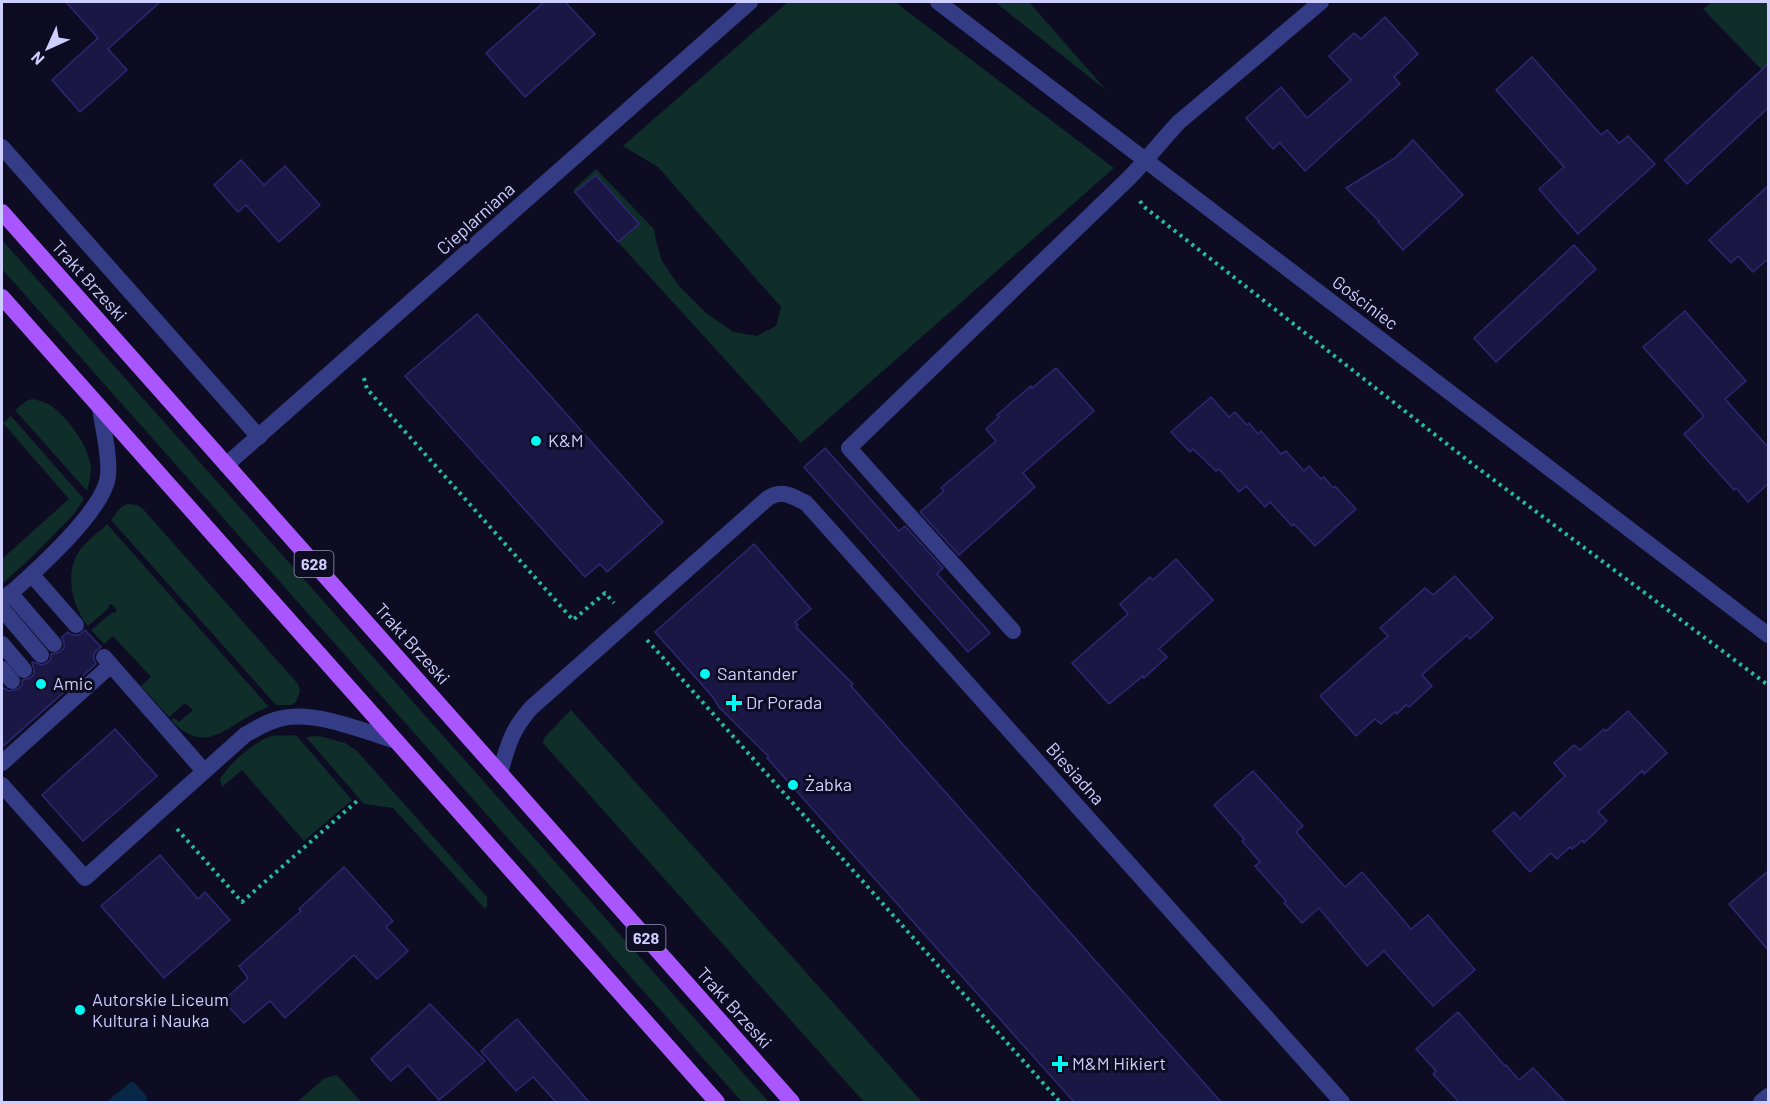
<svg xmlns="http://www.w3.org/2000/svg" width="1770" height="1104" viewBox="0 0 1770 1104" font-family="Barlow,sans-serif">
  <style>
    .green { fill: #0f2e29 }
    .water { fill: #082746 }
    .building { fill: #1b1745; stroke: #2d2873; stroke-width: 1.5 }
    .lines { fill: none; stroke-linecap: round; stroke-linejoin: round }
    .path { stroke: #26bb9f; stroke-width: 4; stroke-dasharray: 3 4.5; stroke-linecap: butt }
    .service { stroke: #343c85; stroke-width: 16 }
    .minor { stroke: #343c85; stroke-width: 16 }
    .primary { stroke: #aa56ff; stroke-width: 16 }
    .poi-dot { fill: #00faf3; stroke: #0d0c23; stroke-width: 2 }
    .labels { text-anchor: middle; stroke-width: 6; stroke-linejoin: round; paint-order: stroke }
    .shield { fill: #0d0c23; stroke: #9594bd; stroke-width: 1.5 }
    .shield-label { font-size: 16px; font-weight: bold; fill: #cfcfff }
    .street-label { font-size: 18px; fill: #cfcfff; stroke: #0d0c23 }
    .poi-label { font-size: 18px; fill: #cfcfff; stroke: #0d0c23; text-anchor: start }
  </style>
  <rect width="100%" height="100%" fill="#0d0c23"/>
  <g class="green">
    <polygon points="788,2 895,2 1114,168 801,443 618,242 573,190 596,169 654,229 656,241 662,261 679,286 706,313 733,332 757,336 776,326 781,307 658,167 623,146"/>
    <polygon points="995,2 1029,2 1107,91"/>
    <polygon points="1712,2 1768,2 1768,64 1762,70 1703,9"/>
    <polygon points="2,240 769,1102 742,1102 2,269"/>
    <path d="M 32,399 C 38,400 45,402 50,405 C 68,418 89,446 91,468 C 91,476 89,484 87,491 L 15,410 L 26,401 Z"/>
    <polygon points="11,416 84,499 74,514 35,554 2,584 2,559 69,499 3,423"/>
    <polygon points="127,504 137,505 142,508 298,684 300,691 296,702 291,705 276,705 111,520 120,508"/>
    <path d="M 107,524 L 269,707 C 230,719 209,761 171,720 L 174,718 L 179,722 L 193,710 L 185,703 L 169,717 L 141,686 L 151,677 L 113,636 L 104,644 L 91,630 L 113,612 L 115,613 L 117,610 L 111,604 L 108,606 L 109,608 L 88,626 C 74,610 66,579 75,559 C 80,545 97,534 107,524 Z"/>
    <polygon points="571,710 922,1102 864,1102 543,743 544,738"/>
    <path d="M 296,735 L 352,800 L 304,841 L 242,770 L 222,787 L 220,780 C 226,766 256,740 272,736 C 279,735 289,736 296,735 Z"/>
    <polygon points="319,736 345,743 357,751 487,897 487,906 485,909 393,808 364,804 306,737"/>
    <polygon points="337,1075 361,1102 297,1102 325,1078"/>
  </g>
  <polygon class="water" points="131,1082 134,1082 147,1097 147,1101 145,1102 106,1102"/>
  <g class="building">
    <polygon points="66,2 160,2 108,49 127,70 80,112 52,80 98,38"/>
    <polygon points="544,2 565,2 595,34 525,97 486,53"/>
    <polygon points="1385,17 1418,54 1394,77 1400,84 1305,171 1280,143 1273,149 1246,118 1281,87 1307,118 1351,80 1329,56 1354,33 1361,39"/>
    <polygon points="1532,57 1601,135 1607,130 1619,143 1628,136 1655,164 1578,234 1539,189 1564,167 1496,90"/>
    <polygon points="1768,64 1768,108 1687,184 1665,160"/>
    <polygon points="1413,140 1463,195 1403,250 1378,222 1379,221 1346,188 1395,158"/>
    <polygon points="241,160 264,185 285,166 320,205 279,242 246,205 238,212 214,185"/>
    <polygon points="596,175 639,224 618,242 575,192"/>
    <polygon points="1768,186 1768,259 1753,272 1738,256 1731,263 1709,240"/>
    <polygon points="1574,245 1596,269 1496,362 1474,338"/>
    <polygon points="1685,311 1746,381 1725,399 1768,447 1768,484 1748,502 1736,488 1734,490 1684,434 1704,416 1643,347"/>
    <polygon points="477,314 663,522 607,572 600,564 585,577 405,376"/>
    <polygon points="1056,368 1094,411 1023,473 1035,487 959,555 920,512 944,491 941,488 996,441 986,429 999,417 997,415 1031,386 1032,388"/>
    <polygon points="1211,397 1229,417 1235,412 1247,425 1249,423 1258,434 1261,431 1281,454 1286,451 1304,471 1309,466 1321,479 1324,477 1333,488 1335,486 1356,509 1315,546 1294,524 1292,526 1270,502 1265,507 1246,486 1239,492 1219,469 1216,471 1193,449 1190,452 1171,432"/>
    <polygon points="825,448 899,531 905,526 943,568 937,574 990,633 968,652 804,467"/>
    <polygon points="754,544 811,609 795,622 798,625 796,627 853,684 851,686 1221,1102 1074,1102 767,758 769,757 719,707 712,696 655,632"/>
    <polygon points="1176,559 1213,600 1159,649 1167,657 1144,678 1143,676 1109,704 1072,663 1128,614 1120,604 1150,577 1153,580"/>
    <polygon points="1455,576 1493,618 1470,639 1467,635 1422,675 1432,686 1409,707 1406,705 1397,714 1395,712 1381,724 1375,719 1356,736 1320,696 1388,636 1380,628 1425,588 1433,595"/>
    <polygon points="85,630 101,647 97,650 94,654 94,660 96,664 2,747 2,690 4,688 9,691 18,689 22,685 22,680 30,678 34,674 34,669 32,663 33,662 42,665 47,663 51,659 51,654 60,652 64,648 64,643 62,637 68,632 72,635 79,635"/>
    <polygon points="1628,711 1667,753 1644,774 1642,771 1598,812 1607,821 1584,843 1583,840 1572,849 1570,847 1557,859 1551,853 1530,872 1493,831 1514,812 1520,819 1565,776 1554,763 1574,745 1580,750 1604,729 1606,731"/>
    <polygon points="115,729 157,776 83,841 42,795"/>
    <polygon points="1253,771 1303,826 1296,832 1345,887 1362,872 1411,929 1428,915 1475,970 1433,1006 1384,951 1367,966 1319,908 1302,923 1284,903 1286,901 1255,866 1260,862 1242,841 1244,839 1214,805"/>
    <polygon points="160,855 198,899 205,892 230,920 164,978 101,906"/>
    <polygon points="344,867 393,921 386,927 408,951 377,979 354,955 285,1018 270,1001 244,1023 223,1001 248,978 239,966 301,911 299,909"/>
    <polygon points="1768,871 1768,950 1729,904"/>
    <polygon points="430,1004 485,1061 439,1100 408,1065 391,1081 371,1059"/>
    <polygon points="1458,1012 1505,1066 1506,1065 1519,1080 1533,1068 1565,1102 1459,1102 1433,1074 1436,1071 1416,1049"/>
    <polygon points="517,1019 589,1102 556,1102 533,1077 516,1091 481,1051"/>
  </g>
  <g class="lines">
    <g class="path">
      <polyline points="1140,201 1143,206 1475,466 1768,685"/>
      <polyline points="364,378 367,389 573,620 605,593 614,603"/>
      <polyline points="647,640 1060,1102"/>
      <polyline points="177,829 242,902 357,801"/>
    </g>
    <g class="service">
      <polyline points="2,147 259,437"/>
      <polyline points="32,575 76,625"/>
      <polyline points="10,593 54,644"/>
      <path d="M 2,601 C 29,577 104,512 108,476 C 110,454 103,430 100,408"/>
      <polyline points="2,609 41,655"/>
      <path d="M 1013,631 L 849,448 L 1128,179 C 1146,161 1161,141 1179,122 L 1321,2"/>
      <polyline points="2,644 24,670"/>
      <polyline points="104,657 204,771"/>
      <polyline points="2,669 12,681"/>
      <polyline points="2,763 111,665"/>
      <path d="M 2,785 L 85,878 L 245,735 C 257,728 270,720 283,718 C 315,711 365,731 396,741"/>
    </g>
    <g class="minor">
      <polyline points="938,2 1768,635"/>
      <polyline points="226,465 750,2"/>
      <path d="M 500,773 C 508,745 511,731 531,708 L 768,498 C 783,489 791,496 806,503 L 1342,1102"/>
      <polyline points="1761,1102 1768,1096"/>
    </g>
    <g class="primary">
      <polyline points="2,212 792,1102"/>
      <polyline points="2,297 717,1102"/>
    </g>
  </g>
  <g class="poi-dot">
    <circle cx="536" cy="441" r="6"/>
    <circle cx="705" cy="674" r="6"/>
    <circle cx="41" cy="684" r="6"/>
    <path d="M731 694h6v6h6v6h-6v6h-6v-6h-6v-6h6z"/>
    <circle cx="793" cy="785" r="6"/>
    <circle cx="80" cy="1010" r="6"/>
    <path d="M1057 1055h6v6h6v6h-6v6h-6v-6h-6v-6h6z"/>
  </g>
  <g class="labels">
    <g class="shield">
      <rect x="294.5" y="551" width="39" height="26" rx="4.5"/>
      <rect x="626.5" y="925" width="39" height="26" rx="4.5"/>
    </g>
    <g class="shield-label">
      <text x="314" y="570">628</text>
      <text x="646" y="944">628</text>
    </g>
    <g class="street-label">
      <text transform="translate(476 219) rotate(-42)" y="6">Cieplarniana</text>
      <text transform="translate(89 281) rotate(48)" y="6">Trakt Brzeski</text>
      <text transform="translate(1365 303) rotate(37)" y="6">Gościniec</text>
      <text transform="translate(412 644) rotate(48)" y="6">Trakt Brzeski</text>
      <text transform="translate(1075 774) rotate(48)" y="6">Biesiadna</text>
      <text transform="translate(734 1008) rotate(48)" y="6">Trakt Brzeski</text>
    </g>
    <g class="poi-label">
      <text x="548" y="447">K&amp;M</text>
      <text x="717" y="680">Santander</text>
      <text x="53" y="690">Amic</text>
      <text x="746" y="709">Dr Porada</text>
      <text x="805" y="791">Żabka</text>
      <text x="92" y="1006">Autorskie Liceum<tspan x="92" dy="21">Kultura i Nauka</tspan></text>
      <text x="1072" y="1070">M&amp;M Hikiert</text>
    </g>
  </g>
  <rect width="1770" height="1104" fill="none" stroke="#cfcfff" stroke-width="6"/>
  <g transform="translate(48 48) rotate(225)" stroke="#0d0c23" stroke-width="4.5" paint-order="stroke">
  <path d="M0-4.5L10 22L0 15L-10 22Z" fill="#cfcfff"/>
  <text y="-9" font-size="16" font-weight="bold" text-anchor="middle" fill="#cfcfff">N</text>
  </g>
</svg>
